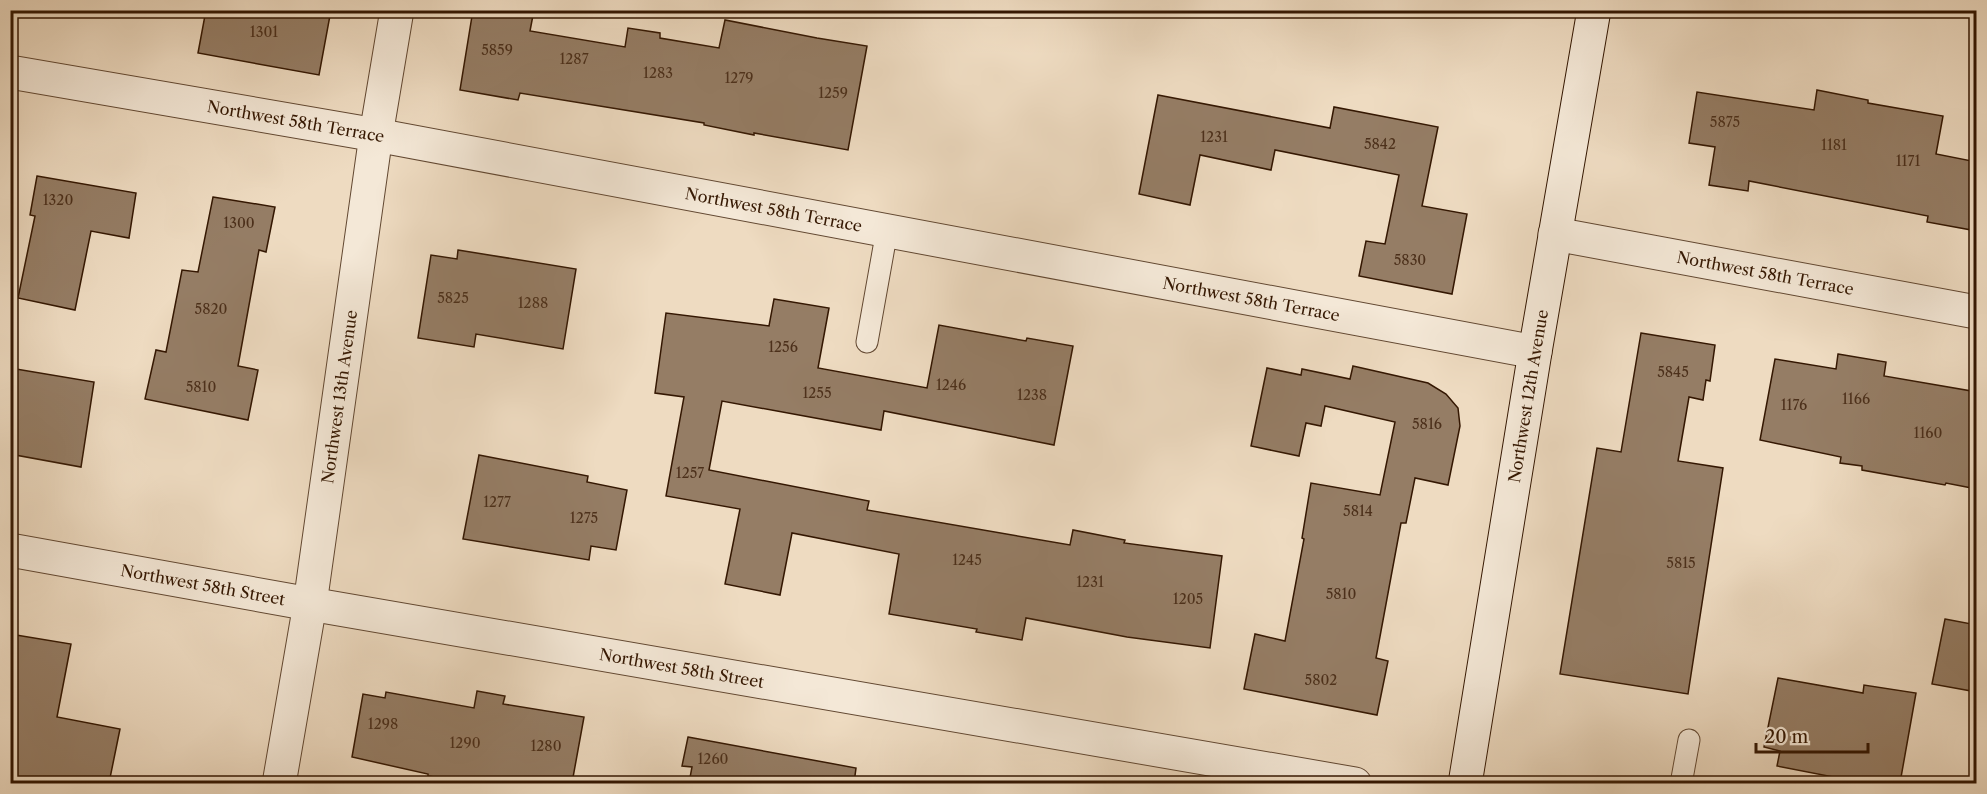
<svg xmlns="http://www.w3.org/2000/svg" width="1987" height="794" viewBox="0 0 1987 794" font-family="'Libre Caslon Text',serif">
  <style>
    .building { fill: #957d65; stroke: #341702; stroke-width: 1.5 }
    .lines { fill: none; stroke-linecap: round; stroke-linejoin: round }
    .lane-casing { stroke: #624832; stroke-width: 23 }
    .street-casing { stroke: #624832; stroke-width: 35 }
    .secondary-casing { stroke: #341702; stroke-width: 35 }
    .lane { stroke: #f4e8d7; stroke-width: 21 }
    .street { stroke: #f4e8d7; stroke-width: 33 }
    .secondary { stroke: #f4e8d7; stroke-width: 33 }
    .labels { text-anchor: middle; stroke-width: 6; stroke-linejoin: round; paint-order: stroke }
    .number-label { font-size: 14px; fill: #4c301b }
    .street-label { font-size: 16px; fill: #341702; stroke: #f4e8d7 }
  </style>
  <rect width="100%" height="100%" fill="#eedbc1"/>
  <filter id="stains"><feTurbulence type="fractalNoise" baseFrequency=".00333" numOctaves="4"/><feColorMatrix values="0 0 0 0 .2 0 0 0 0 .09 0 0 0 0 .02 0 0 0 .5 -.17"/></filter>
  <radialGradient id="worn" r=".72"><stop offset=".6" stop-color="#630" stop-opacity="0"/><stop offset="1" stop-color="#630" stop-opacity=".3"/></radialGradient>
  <g class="building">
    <polygon points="206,10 331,10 319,75 198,53"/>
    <polygon points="473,10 534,10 530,31 625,47 628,28 660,33 660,38 719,48 725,20 817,38 867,46 848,150 754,133 754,135 704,125 704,123 520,93 518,100 460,90"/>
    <polygon points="1817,90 1868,100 1868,103 1943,116 1936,154 1977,162 1977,231 1927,222 1928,216 1749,181 1748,191 1709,185 1715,147 1689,143 1697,92 1814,110"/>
    <polygon points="1158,95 1330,128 1334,107 1438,127 1422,206 1467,214 1452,294 1359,276 1366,241 1385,244 1399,175 1275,150 1271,170 1200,155 1190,205 1139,194"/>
    <polygon points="37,176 136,193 129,238 91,231 75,310 18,298 35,216 30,215"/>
    <polygon points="213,197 275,207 266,252 259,250 238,366 258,370 248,420 145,399 156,350 166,352 182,270 198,272"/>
    <polygon points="458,250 576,269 563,349 476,334 474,347 418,338 431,255 457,259"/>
    <polygon points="774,299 829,308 818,368 927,388 939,325 1026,341 1027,338 1073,346 1054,445 884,411 881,430 722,401 709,470 869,501 867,510 1070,545 1073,530 1125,540 1124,543 1222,556 1210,648 1127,637 1026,618 1022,640 976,632 977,629 889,614 899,554 792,533 780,595 725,584 740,509 666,496 684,397 655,393 666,313 769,326"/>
    <polygon points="1641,333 1715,345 1710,381 1706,380 1703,400 1689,397 1678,461 1723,468 1688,694 1560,674 1597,448 1621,452"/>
    <polygon points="1838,354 1886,362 1884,376 1977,392 1977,489 1946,483 1945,485 1862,470 1862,466 1840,463 1841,457 1760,440 1775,359 1836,369"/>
    <polygon points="1353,366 1428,383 1446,394 1458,408 1460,426 1448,485 1415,478 1406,523 1401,523 1376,658 1388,661 1377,715 1244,689 1255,634 1285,641 1304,539 1302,538 1311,483 1380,495 1395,422 1325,406 1321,426 1306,423 1299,456 1251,446 1267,368 1301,375 1302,369 1350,379"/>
    <polygon points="10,368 94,382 81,467 10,454"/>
    <polygon points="479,455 588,476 587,482 627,490 616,550 591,546 589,560 463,539"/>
    <polygon points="1945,619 1977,625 1977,692 1932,684"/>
    <polygon points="10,634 71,644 57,717 120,729 109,783 71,778 70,783 10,783"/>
    <polygon points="1778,678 1863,693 1864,685 1916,693 1900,783 1848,783 1849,780 1777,766 1780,751 1764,747"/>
    <polygon points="477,691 505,696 503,704 584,717 572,783 474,783 428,776 428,774 352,757 363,694 385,698 386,692 474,708"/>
    <polygon points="688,737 856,768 854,783 689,783 692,767 682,766"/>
  </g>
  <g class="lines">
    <g class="lane-casing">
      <g id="lane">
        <polyline points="867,342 887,230"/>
        <polyline points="1681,784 1689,740"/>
      </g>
    </g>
    <g class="street-casing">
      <g id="street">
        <path id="s1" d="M 10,72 L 376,135 L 1535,352"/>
        <path id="s2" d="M 1555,234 L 1976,312"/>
        <path id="s3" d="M 10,550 L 310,604 L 1355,784"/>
        <path id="s4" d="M 279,784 L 310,604 L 376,135 L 397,10"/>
      </g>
    </g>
    <g class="secondary-casing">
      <g id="secondary">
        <path id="s5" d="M 1465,784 L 1535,352 L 1594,10"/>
      </g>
    </g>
    <use href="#lane" class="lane"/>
    <use href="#street" class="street"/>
    <use href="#secondary" class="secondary"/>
  </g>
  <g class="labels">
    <g class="number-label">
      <text x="264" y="37">1301</text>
      <text x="497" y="55">5859</text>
      <text x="574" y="64">1287</text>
      <text x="658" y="78">1283</text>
      <text x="739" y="83">1279</text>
      <text x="833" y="98">1259</text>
      <text x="1725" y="127">5875</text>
      <text x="1214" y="142">1231</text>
      <text x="1380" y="149">5842</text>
      <text x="1834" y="150">1181</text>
      <text x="1908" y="166">1171</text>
      <text x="58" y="205">1320</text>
      <text x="239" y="228">1300</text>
      <text x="1410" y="265">5830</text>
      <text x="453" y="303">5825</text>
      <text x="533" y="308">1288</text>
      <text x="211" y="314">5820</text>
      <text x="783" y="352">1256</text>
      <text x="1673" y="377">5845</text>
      <text x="951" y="390">1246</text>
      <text x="201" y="392">5810</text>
      <text x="817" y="398">1255</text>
      <text x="1032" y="400">1238</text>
      <text x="1856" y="404">1166</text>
      <text x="1794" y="410">1176</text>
      <text x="1427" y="429">5816</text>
      <text x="1928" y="438">1160</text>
      <text x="690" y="478">1257</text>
      <text x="497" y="507">1277</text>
      <text x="1358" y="516">5814</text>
      <text x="584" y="523">1275</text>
      <text x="967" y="565">1245</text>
      <text x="1681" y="568">5815</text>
      <text x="1090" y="587">1231</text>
      <text x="1341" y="599">5810</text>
      <text x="1188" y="604">1205</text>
      <text x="1321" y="685">5802</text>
      <text x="383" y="729">1298</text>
      <text x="465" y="748">1290</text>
      <text x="546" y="751">1280</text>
      <text x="713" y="764">1260</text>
    </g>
    <g class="street-label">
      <text dy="6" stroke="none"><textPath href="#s1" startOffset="290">Northwest 58th Terrace</textPath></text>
      <text dy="6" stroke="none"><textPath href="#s1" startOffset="776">Northwest 58th Terrace</textPath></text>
      <text dy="6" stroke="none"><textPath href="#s2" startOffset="214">Northwest 58th Terrace</textPath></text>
      <text dy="6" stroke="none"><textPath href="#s1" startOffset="1262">Northwest 58th Terrace</textPath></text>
      <text dy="6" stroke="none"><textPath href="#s4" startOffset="392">Northwest 13th Avenue</textPath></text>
      <text dy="6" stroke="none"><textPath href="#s5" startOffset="393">Northwest 12th Avenue</textPath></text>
      <text dy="6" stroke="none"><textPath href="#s3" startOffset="196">Northwest 58th Street</textPath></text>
      <text dy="6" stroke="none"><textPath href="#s3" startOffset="682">Northwest 58th Street</textPath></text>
    </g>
  </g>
  <rect width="1987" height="794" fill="none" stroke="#eedbc1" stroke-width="36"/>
  <rect x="12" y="12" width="1963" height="770" fill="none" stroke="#341702" stroke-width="3"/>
  <rect x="18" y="18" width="1951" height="758" fill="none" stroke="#341702" stroke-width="1.5"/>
  <path d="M1756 743v9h112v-9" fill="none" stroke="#341702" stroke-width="3"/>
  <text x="1765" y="743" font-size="18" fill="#341702" stroke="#f4e8d7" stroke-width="4.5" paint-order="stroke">20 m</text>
  <rect width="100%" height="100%" filter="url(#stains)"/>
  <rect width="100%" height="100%" fill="url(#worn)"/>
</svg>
